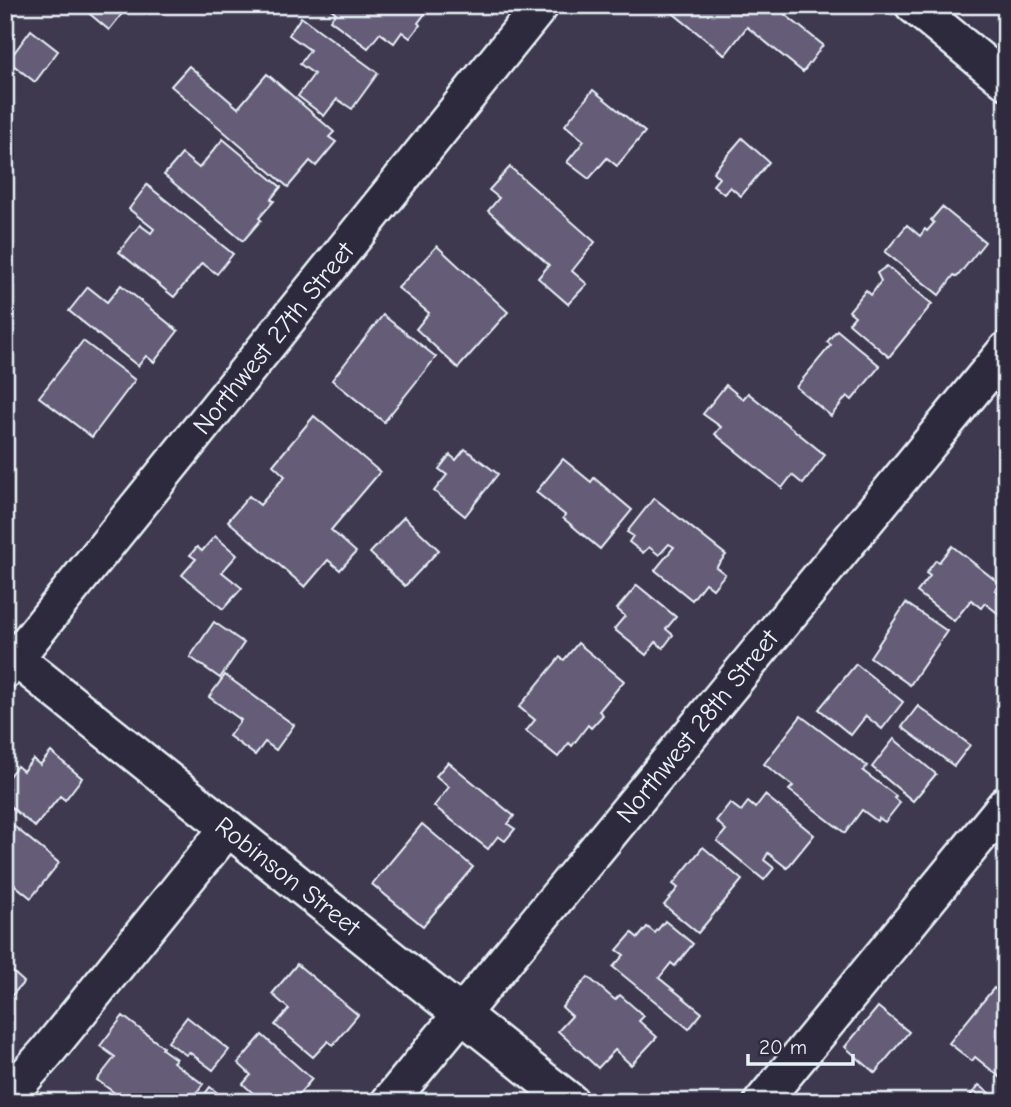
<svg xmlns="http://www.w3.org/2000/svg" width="1011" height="1107" viewBox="0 0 1011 1107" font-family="'Comic Neue',sans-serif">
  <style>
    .building { fill: #655b78; stroke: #e8f1f8; stroke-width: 2 }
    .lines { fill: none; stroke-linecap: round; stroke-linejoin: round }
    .minor-casing { stroke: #e8f1f8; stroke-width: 40 }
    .minor { stroke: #2f2a3d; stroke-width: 35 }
    .labels { text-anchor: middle; stroke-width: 5; stroke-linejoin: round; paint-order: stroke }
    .street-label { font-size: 26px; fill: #e8f1f8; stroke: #2f2a3d }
  </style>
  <rect width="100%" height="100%" fill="#3f394f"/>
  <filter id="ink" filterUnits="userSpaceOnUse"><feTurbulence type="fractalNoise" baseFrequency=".0143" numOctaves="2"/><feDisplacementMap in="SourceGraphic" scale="14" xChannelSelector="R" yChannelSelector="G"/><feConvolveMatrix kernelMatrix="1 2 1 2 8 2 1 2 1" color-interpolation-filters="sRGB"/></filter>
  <g filter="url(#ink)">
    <g class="building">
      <polygon points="79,5 129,5 109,30"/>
      <polygon points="326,5 428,5 430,7 418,23 420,25 410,38 402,32 394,43 380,33 368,48 330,20 336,13"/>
      <polygon points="673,5 773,5 823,45 803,72 747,27 725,55 669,10"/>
      <polygon points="301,17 378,73 352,109 337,99 324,116 298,96 314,74 300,64 310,50 289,35"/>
      <polygon points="31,30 58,51 35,82 8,61"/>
      <polygon points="189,66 238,108 267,74 334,132 329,137 336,142 316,166 310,161 288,187 171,86"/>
      <polygon points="593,90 645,132 617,166 607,158 589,179 567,162 584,141 565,125"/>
      <polygon points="742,138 769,162 741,196 730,187 724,194 713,185 719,178 713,172"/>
      <polygon points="223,139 281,187 271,199 274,201 259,218 261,220 243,241 164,175 182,154 199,168"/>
      <polygon points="510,167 595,242 572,271 587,284 568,304 538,278 549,265 488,211 499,198 489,190"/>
      <polygon points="147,185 233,254 217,274 202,263 174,297 119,252 140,225 151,233 154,229 129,209"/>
      <polygon points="942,207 985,242 957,277 954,275 939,295 885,252 907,225 920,236 925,229 927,231 934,223 931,220"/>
      <polygon points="437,246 508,312 458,368 416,329 429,313 398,288"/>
      <polygon points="887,266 932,304 889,357 849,323 855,316 849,311 866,290 871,295 881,281 877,273"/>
      <polygon points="121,285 178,331 154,362 146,356 138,366 69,311 88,287 107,302"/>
      <polygon points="383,315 436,357 384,422 332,380"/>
      <polygon points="837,330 880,366 852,400 847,396 831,416 796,387 831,345 827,342"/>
      <polygon points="83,341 135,380 92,437 39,397"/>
      <polygon points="726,385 743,399 748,393 825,455 803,484 792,475 782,488 715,434 721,427 703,414"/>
      <polygon points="314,416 380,472 331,530 356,552 340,570 328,560 305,587 228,521 249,496 260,505 285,476 273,465"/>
      <polygon points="465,449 498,474 465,516 434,491 447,475 439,469 450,455 456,460"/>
      <polygon points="563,459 591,482 594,478 632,510 600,549 563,518 565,515 536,492"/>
      <polygon points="654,498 726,555 716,567 725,574 713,589 705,583 692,600 655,570 674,547 669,544 659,555 649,547 643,553 629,542 633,536 627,532"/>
      <polygon points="404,517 439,550 405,586 370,553"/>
      <polygon points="215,536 237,555 222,572 242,588 223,609 182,575 196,559 190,555 197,547 202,551"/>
      <polygon points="952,546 1000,584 995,590 1006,598 1006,611 1001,616 985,603 981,608 971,600 954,621 917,592 930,576 926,573 936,560 939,562"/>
      <polygon points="637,585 676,617 666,629 673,635 663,648 656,642 646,655 614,629 625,616 617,609"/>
      <polygon points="906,603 947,631 910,685 870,657"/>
      <polygon points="214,622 244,643 220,678 190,657"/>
      <polygon points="578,643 624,681 599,711 603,715 591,728 588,725 572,746 569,743 558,757 526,731 535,720 519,707 560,657 564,660"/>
      <polygon points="856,664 903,702 882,729 866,716 851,735 819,709"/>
      <polygon points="225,675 294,725 276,750 265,742 255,755 229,736 241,720 209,697"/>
      <polygon points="918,706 970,745 954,766 902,727"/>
      <polygon points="801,716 867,766 863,771 896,796 894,798 900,803 885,822 879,818 877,821 862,810 845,833 789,790 793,786 764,764"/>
      <polygon points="894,739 936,774 913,801 872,767"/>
      <polygon points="51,752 82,778 65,800 60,796 35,827 5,802 5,793 9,788 5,785 5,781 17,766 23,771 33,759 40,765"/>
      <polygon points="448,762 514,816 508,824 515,829 505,841 498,836 488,849 434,806 449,787 436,776"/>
      <polygon points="765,795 814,835 787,868 768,853 764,860 774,868 764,880 717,841 726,830 716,821 730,803 741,811 748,802 755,808"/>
      <polygon points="5,819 59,863 31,898 5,877"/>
      <polygon points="422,824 473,867 423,926 372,884"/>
      <polygon points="703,847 742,880 698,933 664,905 678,888 673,884"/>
      <polygon points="665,921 693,944 675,966 671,963 659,978 702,1013 689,1029 613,967 624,955 617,950 632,933 638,938 647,927 655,933"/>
      <polygon points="297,964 358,1015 333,1045 328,1041 313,1057 275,1025 289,1009 272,994"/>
      <polygon points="5,965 24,982 5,1003"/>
      <polygon points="588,977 615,1000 620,995 644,1016 639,1021 657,1037 631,1065 615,1050 598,1068 558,1031 572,1016 562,1007"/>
      <polygon points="994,988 1006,998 1006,1082 975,1057 972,1061 949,1043"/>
      <polygon points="878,1007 909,1032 875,1073 845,1047"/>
      <polygon points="123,1016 163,1047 162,1049 176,1059 173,1062 203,1084 189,1102 127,1102 97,1080 115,1057 100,1046"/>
      <polygon points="187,1017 229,1050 213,1070 189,1052 186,1055 168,1042"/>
      <polygon points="262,1035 312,1079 292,1102 249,1102 255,1095 243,1084 251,1075 238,1063"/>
      <polygon points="979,1085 1001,1102 965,1102"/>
      <polygon points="210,1087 229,1102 199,1102"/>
    </g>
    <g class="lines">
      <g class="minor-casing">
        <g id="minor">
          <polyline points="913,5 1006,81"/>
          <polyline points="5,650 571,1102"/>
          <polyline points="5,671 541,5"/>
          <polyline points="5,1099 46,1053 228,828"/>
          <polyline points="389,1102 1006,350"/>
          <polyline points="762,1102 1006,804"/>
        </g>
      </g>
      <use href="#minor" class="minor"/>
    </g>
  </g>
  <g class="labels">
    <g class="street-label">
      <text transform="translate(273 338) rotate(-51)" y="9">Northwest 27th Street</text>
      <text transform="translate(697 726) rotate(-51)" y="9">Northwest 28th Street</text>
      <text transform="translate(288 876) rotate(38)" y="9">Robinson Street</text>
    </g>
  </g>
  <rect width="1011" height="1107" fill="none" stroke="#2f2a3d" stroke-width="28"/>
  <rect x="14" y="14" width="983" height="1079" fill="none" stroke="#e8f1f8" stroke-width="2.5" filter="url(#ink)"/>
  <path d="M748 1054v10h105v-10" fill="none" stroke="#e8f1f8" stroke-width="3.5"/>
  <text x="759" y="1054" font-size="21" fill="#e8f1f8" stroke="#2f2a3d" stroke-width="5" paint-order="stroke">20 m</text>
</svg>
